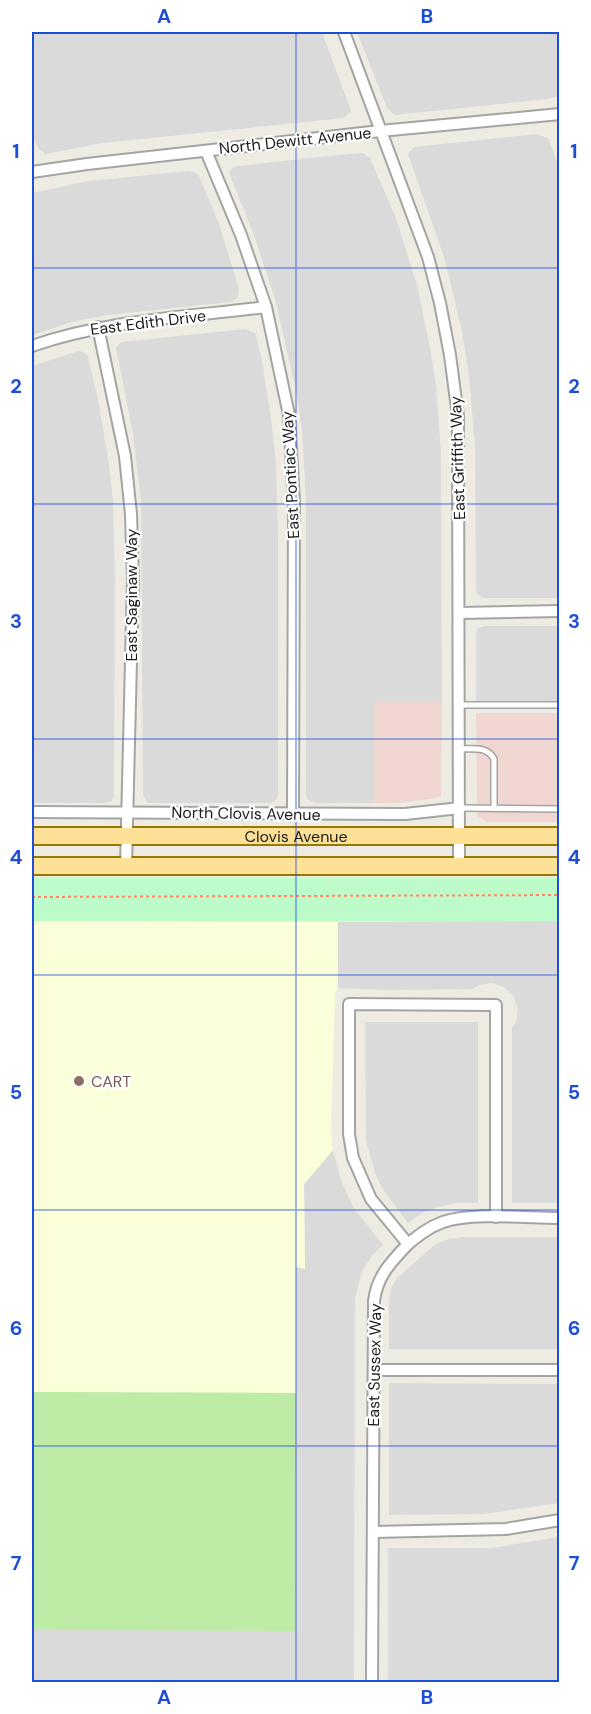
<svg xmlns="http://www.w3.org/2000/svg" width="591" height="1714" viewBox="0 0 591 1714" font-family="'DM Sans',sans-serif">
  <style>
    .residential { fill: #dbdada }
    .commercial { fill: #f0d6d0 }
    .education { fill: #faffda }
    .grass { fill: #beeba6 }
    .park { fill: #bdfbca }
    .lines { fill: none; stroke-linecap: round; stroke-linejoin: round }
    .lane-casing { stroke: #a4a4a4; stroke-width: 8 }
    .street-casing { stroke: #a4a4a4; stroke-width: 14 }
    .primary-casing { stroke: #957900; stroke-width: 20 }
    .path { stroke: #fe8964; stroke-width: 2; stroke-dasharray: 3 3; stroke-linecap: butt }
    .lane { stroke: #fff; stroke-width: 5 }
    .street { stroke: #fff; stroke-width: 10 }
    .primary { stroke: #fee097; stroke-width: 16 }
    .grid { fill: none; stroke: #1d4ed8; stroke-width: 1.5; stroke-opacity: 0.55 }
    .education-dot { fill: #8d6e63; stroke: #fff; stroke-width: 2 }
    .labels { text-anchor: middle; stroke-width: 4.5; stroke-linejoin: round; paint-order: stroke }
    .street-label { font-size: 16px; fill: #1d1d1d; stroke: #fff }
    .education-label { font-size: 16px; fill: #785e54; stroke: #fff; text-anchor: start }
    .neatline { fill: none; stroke: #1d4ed8; stroke-width: 2 }
    .grid-label { font-size: 20px; text-anchor: middle; font-weight: bold; fill: #1d4ed8 }
  </style>
  <rect width="100%" height="100%" fill="#eeece2"/>
  <g class="residential">
    <polygon points="32,32 322,32 351,111 344,118 103,143 45,154 38,148 32,133"/>
    <polygon points="357,32 559,32 559,96 548,99 395,115 387,108"/>
    <polygon points="537,134 548,138 559,166 559,598 484,598 478,595 476,590 475,444 468,368 461,327 445,260 408,154 414,147"/>
    <polygon points="359,153 363,153 370,158 396,218 417,285 431,353 436,386 441,453 442,702 374,702 374,803 315,803 309,801 306,796 306,499 302,431 297,395 275,299 254,235 229,173 230,170 236,166"/>
    <polygon points="189,171 194,172 199,176 218,221 239,289 238,297 231,302 108,315 76,321 32,335 32,193 89,181"/>
    <polygon points="246,329 255,333 262,360 272,426 276,464 278,533 278,796 275,801 270,803 148,803 143,796 141,502 133,434 116,348 121,342"/>
    <polygon points="78,351 84,352 88,357 98,399 109,464 113,501 115,577 114,796 112,801 106,803 32,803 32,366"/>
    <polygon points="484,626 559,626 559,702 476,702 476,634 478,628"/>
    <polygon points="559,921 559,1203 512,1203 512,1028 516,1022 518,1009 514,997 504,987 492,983 479,985 473,989 390,990 338,988 338,922"/>
    <polygon points="365,1022 478,1022 478,1203 456,1203 438,1207 422,1213 408,1223 384,1191 376,1176 366,1141"/>
    <polygon points="333,1150 341,1180 353,1207 383,1245 374,1253 362,1271 355,1298 354,1682 229,1682 217,1680 206,1682 32,1682 32,1630 295,1631 296,1266 305,1268 304,1184"/>
    <polygon points="463,1237 559,1237 559,1349 389,1349 389,1298 392,1286 398,1277 436,1244 449,1239"/>
    <polygon points="389,1383 559,1384 559,1503 484,1514 389,1515"/>
    <polygon points="559,1537 559,1681 388,1680 388,1548 492,1548"/>
  </g>
  <g class="commercial">
    <polygon points="374,702 442,702 441,797 402,803 374,803"/>
    <polygon points="476,713 559,713 559,822 487,822 477,816"/>
  </g>
  <polygon class="education" points="32,921 338,922 338,988 335,992 331,1130 333,1150 304,1184 305,1269 296,1267 296,1393 32,1392"/>
  <polygon class="grass" points="32,1392 296,1393 295,1631 32,1630"/>
  <rect class="park" x="32" y="878" width="527" height="43"/>
  <g class="lines">
    <g class="lane-casing">
      <g id="lane">
        <polyline points="459,705 560,705"/>
        <path d="M 459,749 C 473,749 487,746 494,759 L 494,808"/>
        <polyline points="460,808 560,809"/>
      </g>
    </g>
    <g class="street-casing">
      <g id="street">
        <polyline points="344,32 428,257 440,303 450,355 458,416 459,866"/>
        <polyline points="206,151 241,235 266,307 289,415 294,503 293,814"/>
        <polyline points="32,172 87,164 380,131 560,114"/>
        <polyline points="98,327 125,456 131,514 133,579 126,866"/>
        <path d="M 32,346 C 106,320 188,317 266,307"/>
        <polyline points="459,613 560,611"/>
        <polyline points="32,812 405,814 460,808"/>
        <path d="M 408,1244 C 419,1235 429,1227 443,1222 C 474,1212 526,1218 560,1218"/>
        <polyline points="374,1370 560,1370"/>
        <polyline points="373,1532 506,1529 560,1520"/>
        <path d="M 372,1682 L 374,1301 C 377,1276 391,1262 408,1244 L 371,1199 L 353,1158 L 349,1134 L 349,1004 L 496,1005 L 496,1217"/>
      </g>
    </g>
    <g class="primary-casing">
      <g id="primary">
        <path id="s1" d="M 32,836 L 560,836"/>
        <polyline points="32,866 560,866"/>
      </g>
    </g>
    <polyline class="path" points="32,897 560,895"/>
    <use href="#lane" class="lane"/>
    <use href="#street" class="street"/>
    <use href="#primary" class="primary"/>
  </g>
  <path class="grid" d="M 296,32 L 296,1682M 32,268 L 560,268M 32,504 L 560,504M 32,739 L 560,739M 32,975 L 560,975M 32,1210 L 560,1210M 32,1446 L 560,1446"/>
  <circle class="education-dot" cx="79" cy="1081" r="6"/>
  <g class="labels">
    <g class="street-label">
      <text transform="translate(295 140) rotate(-6)" y="6">North Dewitt Avenue</text>
      <text transform="translate(148 322) rotate(-7)" y="6">East Edith Drive</text>
      <text transform="translate(457 458) rotate(-92)" y="6">East Griffith Way</text>
      <text transform="translate(290 475) rotate(-93)" y="6">East Pontiac Way</text>
      <text transform="translate(131 595) rotate(-90)" y="6">East Saginaw Way</text>
      <text transform="translate(246 813) rotate(1)" y="6">North Clovis Avenue</text>
      <text dy="6" stroke="none"><textPath href="#s1" startOffset="264">Clovis Avenue</textPath></text>
      <text transform="translate(374 1365) rotate(-89)" y="6">East Sussex Way</text>
    </g>
    <g class="education-label">
      <text x="91" y="1087">CART</text>
    </g>
  </g>
  <rect width="591" height="1714" fill="none" stroke="#ffffff" stroke-width="66"/>
  <rect x="33" y="33" width="525" height="1648" class="neatline"/>
  <g class="grid-label">
    <text x="164" y="23">A</text>
    <text x="427" y="23">B</text>
    <text x="16" y="158">1</text>
    <text x="574" y="158">1</text>
    <text x="16" y="393">2</text>
    <text x="574" y="393">2</text>
    <text x="16" y="628">3</text>
    <text x="574" y="628">3</text>
    <text x="16" y="864">4</text>
    <text x="574" y="864">4</text>
    <text x="16" y="1099">5</text>
    <text x="574" y="1099">5</text>
    <text x="16" y="1335">6</text>
    <text x="574" y="1335">6</text>
    <text x="16" y="1570">7</text>
    <text x="574" y="1570">7</text>
    <text x="164" y="1704">A</text>
    <text x="427" y="1704">B</text>
  </g>
</svg>
